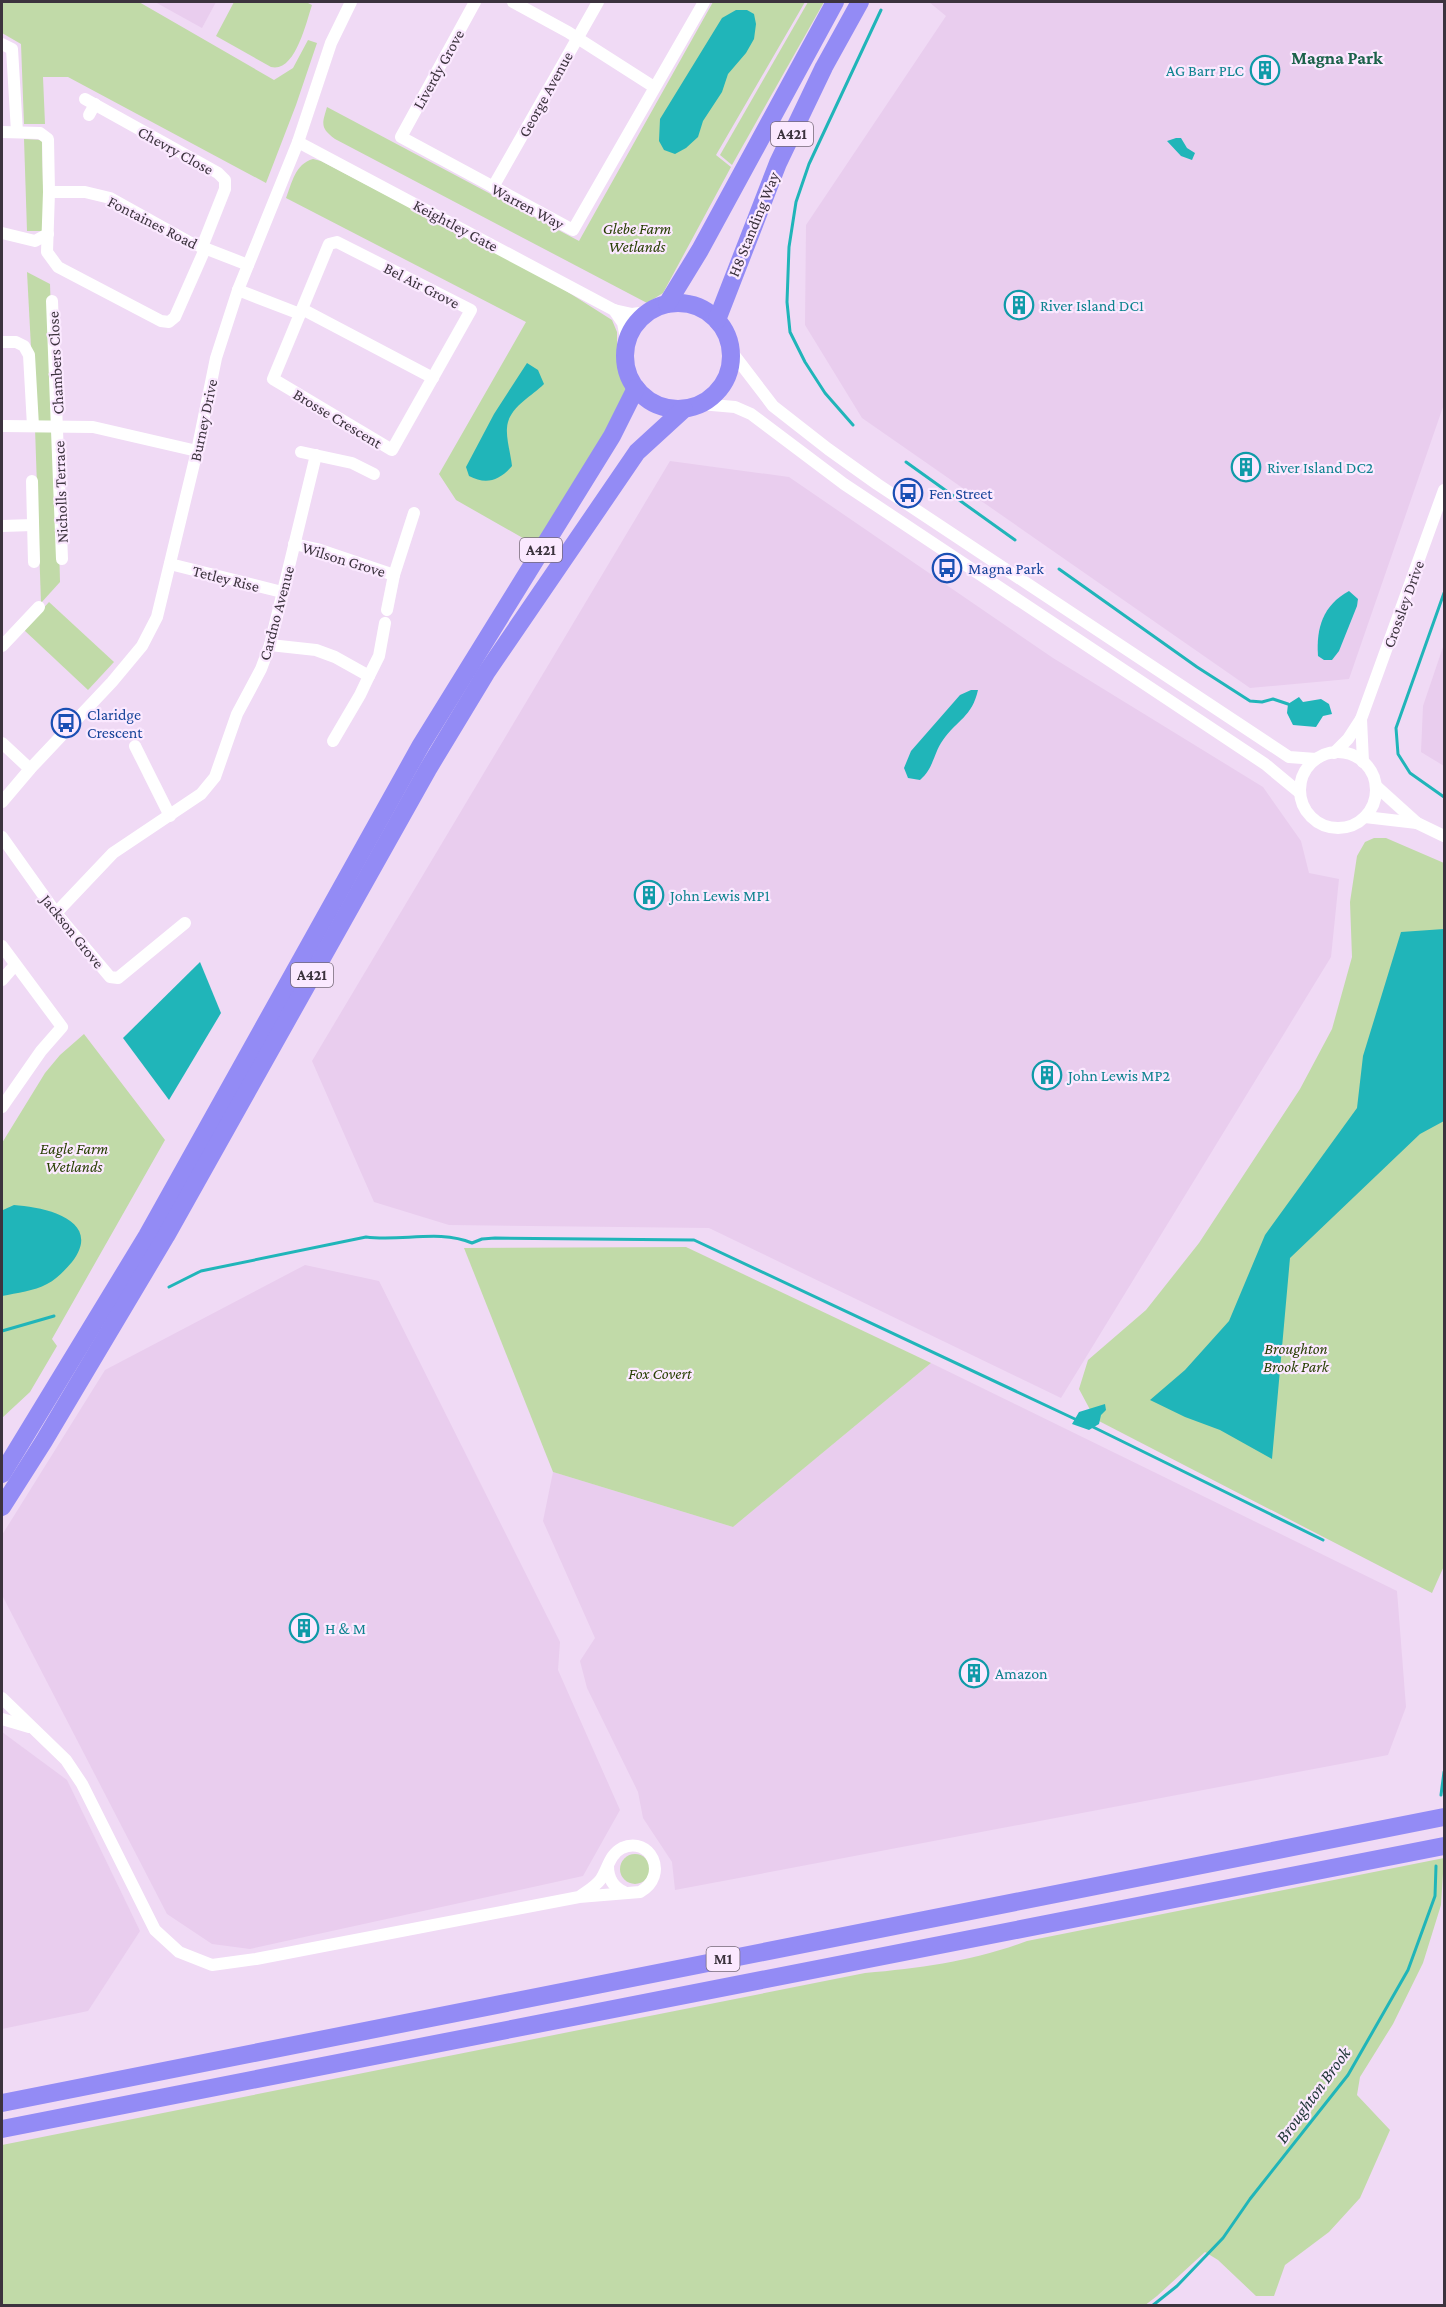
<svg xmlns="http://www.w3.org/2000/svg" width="1446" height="2307" viewBox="0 0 1446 2307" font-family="'Crimson Pro',serif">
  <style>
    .built { fill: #e9cdee }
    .green { fill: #c1daa8 }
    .water { fill: #20b5b9 }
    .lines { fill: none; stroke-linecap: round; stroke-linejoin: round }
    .stream { stroke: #20b5b9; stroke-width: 3 }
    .minor { stroke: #fff; stroke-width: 12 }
    .highway { stroke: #938bf5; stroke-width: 18 }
    .labels { text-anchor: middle; stroke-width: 4.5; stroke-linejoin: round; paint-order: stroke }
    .shield { fill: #fbe9ff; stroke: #756a78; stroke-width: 1.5 }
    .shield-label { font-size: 15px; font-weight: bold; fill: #3c333e }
    .street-label { font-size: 16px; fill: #3c333e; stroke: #fbe9ff }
    .culture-label { font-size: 16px; fill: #0d838f; stroke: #fbe9ff; text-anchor: start }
    .park-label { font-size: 16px; font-style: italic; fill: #294004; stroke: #fbe9ff }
    .transit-label { font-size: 16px; fill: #164399; stroke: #fbe9ff; text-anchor: start }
    .neighbourhood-label { font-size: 18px; font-weight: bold; fill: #1c624a; stroke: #fbe9ff }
    .water-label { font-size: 18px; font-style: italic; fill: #1f3637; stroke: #fbe9ff }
  </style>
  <rect width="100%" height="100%" fill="#f0daf5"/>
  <g class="built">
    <polygon points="155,2 216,2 202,28"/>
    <polygon points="929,2 1444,2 1444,404 1349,679 1250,688 862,418 805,325 806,225 946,16"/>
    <polygon points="670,461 789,477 1053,658 1263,787 1301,841 1309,873 1339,879 1331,957 1061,1398 709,1228 449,1225 374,1202 312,1061"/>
    <polygon points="1444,644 1444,766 1421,752 1423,706"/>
    <polygon points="305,1265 379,1281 560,1642 558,1670 620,1810 583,1876 250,1949 212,1944 167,1914 2,1595 2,1535 105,1370"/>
    <polygon points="931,1363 1397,1591 1406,1707 1388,1755 675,1890 672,1862 643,1818 638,1792 587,1688 580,1661 595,1638 543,1521 553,1472 733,1527"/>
    <polygon points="2,1732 67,1780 140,1931 88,2011 2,2029"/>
  </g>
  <g class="green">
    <polygon points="2,2 139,2 274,80 293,68 308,40 317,43 296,105 266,183 68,77 43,77 45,124 24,124 21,44 2,33"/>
    <path d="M 234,2 L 306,2 L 312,5 C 306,23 295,73 271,67 L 216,36 Z"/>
    <path d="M 713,2 L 805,2 L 716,155 L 731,167 L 663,293 L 647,303 L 335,139 C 320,128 322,124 327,107 L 579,241 Z"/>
    <polygon points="808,2 824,2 732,165 720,155"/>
    <polygon points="24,139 42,140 44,231 27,231"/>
    <path d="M 313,159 L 321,161 L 552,282 L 612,320 L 617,332 L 617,365 L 629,393 L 535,545 L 456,500 L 439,474 L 526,322 L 286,198 C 292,183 295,164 313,159 Z"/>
    <polygon points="27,272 50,284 55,423 35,423"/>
    <polygon points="56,427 60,582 41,603 35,428"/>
    <polygon points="49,602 114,662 88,690 24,630"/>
    <polygon points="1374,838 1386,838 1444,863 1444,1566 1432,1593 1095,1419 1079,1389 1088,1360 1146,1310 1199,1243 1300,1089 1332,1029 1352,957 1350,902 1357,856 1365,842"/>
    <polygon points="84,1034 165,1140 52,1339 57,1346 30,1392 2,1418 2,1143 45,1073 60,1055"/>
    <polygon points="686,1247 931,1363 733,1527 553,1472 464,1248"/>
    <circle cx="635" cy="1869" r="15"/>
    <path d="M 1444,1858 L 1441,1905 L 1423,1963 L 1393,2024 L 1360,2077 L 1357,2095 L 1390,2130 L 1360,2198 L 1329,2232 L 1285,2265 L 1274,2296 L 1256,2296 L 1218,2260 L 1205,2252 L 1157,2296 L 1144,2306 L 2,2305 L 2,2145 L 865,1973 C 922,1968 973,1961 1027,1941 Z"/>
  </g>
  <g class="water">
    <polygon points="736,10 747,10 754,14 756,24 754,39 746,53 728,74 722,92 703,121 698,137 686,148 675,154 664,150 659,141 660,119 722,18"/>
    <polygon points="1176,138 1181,138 1187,148 1195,153 1192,160 1181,156 1167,141"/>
    <path d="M 527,363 L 538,370 L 544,384 C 531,397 508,408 507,428 C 506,439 511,455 512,466 C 499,481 486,485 469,476 L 466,467 L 494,414 Z"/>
    <path d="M 1349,591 L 1358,599 L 1357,606 L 1339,651 L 1332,660 L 1324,660 L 1318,656 C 1316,628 1323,605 1349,591 Z"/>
    <path d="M 971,690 L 978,690 C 972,717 957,720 943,740 C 933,754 934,768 920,780 L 908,778 L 904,768 L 911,751 L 960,695 Z"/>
    <polygon points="1299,697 1303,702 1321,699 1329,704 1332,714 1323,716 1316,727 1293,725 1287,713 1288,704"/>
    <polygon points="1444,929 1444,1121 1420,1134 1290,1258 1272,1459 1220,1430 1185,1417 1150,1400 1185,1370 1229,1321 1265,1235 1357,1108 1363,1056 1401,932"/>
    <polygon points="200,962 221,1013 169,1100 123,1038"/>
    <path d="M 14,1205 C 45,1207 104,1220 72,1262 C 65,1270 57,1279 47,1284 C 34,1291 17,1293 2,1296 L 2,1214 L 3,1210 Z"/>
    <polygon points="1105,1404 1106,1410 1101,1415 1099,1424 1089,1430 1072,1424 1079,1412"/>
  </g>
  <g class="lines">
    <g class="stream">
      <polyline points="853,425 825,393 805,362 790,332 787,302 789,247 796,202 809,164 881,10"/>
      <polyline points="906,462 1015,540"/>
      <polyline points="1059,569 1197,667 1250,701 1262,702 1273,699 1288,704"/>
      <polyline points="1444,593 1396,728 1398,754 1410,773 1444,797"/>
      <path d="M 169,1287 L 201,1271 L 366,1237 C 401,1242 439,1229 472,1243 L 482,1239 L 495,1238 L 694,1240 L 1077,1420"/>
      <polyline points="2,1331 54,1316"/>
      <polyline points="1091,1426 1323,1540"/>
      <polyline points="1441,1795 1444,1772"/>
      <polyline points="1152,2306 1177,2286 1223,2238 1250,2199 1348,2075 1408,1970 1435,1896 1436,1866"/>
    </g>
    <g class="minor">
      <polyline points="475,2 401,137 573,230 704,2"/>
      <polyline points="513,2 568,32 654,87"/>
      <polyline points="2,44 12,49 17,132"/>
      <polyline points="85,99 218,173 225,180 225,189 202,247"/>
      <polyline points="89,115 95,104"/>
      <polyline points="2,132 40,133 48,139 49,192 85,192 110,198 189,242 248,265"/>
      <polyline points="298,142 614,310 632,314 648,312"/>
      <polyline points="493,187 598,2"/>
      <polyline points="49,192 47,252 58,267 161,321 169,322 175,317 205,249"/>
      <polyline points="2,233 35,241 48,234"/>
      <polygon points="337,242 471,310 392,450 273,379 329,244"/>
      <polyline points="238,290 300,314"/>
      <polyline points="52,301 62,559"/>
      <polyline points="302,309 433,378"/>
      <polyline points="614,310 623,323 627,343"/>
      <polyline points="2,342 16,342 24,346 29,355 33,426"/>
      <polyline points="731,351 773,406 828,449 877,484 1289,757 1316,759"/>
      <polyline points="700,404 735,407 751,414 844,484 1265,764 1300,793"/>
      <polyline points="2,426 93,427 197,451"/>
      <polyline points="301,452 352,463 374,474"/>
      <polyline points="32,481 34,562"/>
      <polyline points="2,526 33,525"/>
      <polyline points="294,544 317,549 394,575"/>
      <polyline points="170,564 282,592"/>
      <polyline points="387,610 394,575 414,513"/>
      <polyline points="270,645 316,650 335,657 369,676 379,656 385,623"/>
      <polyline points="2,646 39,607"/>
      <polyline points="1361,719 1363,762"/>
      <polyline points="333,741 360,695 369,676"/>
      <polyline points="2,743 30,769"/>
      <polyline points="135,746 170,816"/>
      <circle cx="1338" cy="790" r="38"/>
      <polyline points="1334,753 1348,739 1361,719 1444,490"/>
      <polyline points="1376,786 1417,823"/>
      <polyline points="2,802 30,769 112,682 142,646 157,617 197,451 216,358 238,290 298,142 331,43 351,2"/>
      <polyline points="1365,817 1417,823 1444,836"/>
      <polyline points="2,837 56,913 110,977 118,978 185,923"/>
      <polyline points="56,913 113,853 201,794 215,777 237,714 261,669 270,645 316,455"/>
      <polyline points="2,946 62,1027 41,1051 2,1107"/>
      <polyline points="2,980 15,965"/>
      <path d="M 2,1698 L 66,1760 L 82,1784 L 155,1930 L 179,1952 L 212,1965 L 256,1959 L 579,1897 L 640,1892 C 670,1875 650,1835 622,1848 C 610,1854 608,1868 601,1879 C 595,1887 587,1891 579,1897"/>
      <polyline points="2,1719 29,1727"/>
      <path d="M 608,1866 C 608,1878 613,1887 624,1892"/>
    </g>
    <g class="highway">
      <circle cx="678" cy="356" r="53"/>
      <polyline points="667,304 700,250 835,2"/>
      <polyline points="717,320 778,163 824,67 860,2"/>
      <polyline points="2,1474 147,1236 421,745 612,436 636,388"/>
      <polyline points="2,1507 44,1441 166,1236 428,769 486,673 637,452 684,409"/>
      <polyline points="2,2103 1444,1817"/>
      <polyline points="2,2129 1444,1846"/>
    </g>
  </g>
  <defs>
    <g id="building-ring" transform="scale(1.5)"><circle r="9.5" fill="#fbe9ff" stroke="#0f9aa8" stroke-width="1.5"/><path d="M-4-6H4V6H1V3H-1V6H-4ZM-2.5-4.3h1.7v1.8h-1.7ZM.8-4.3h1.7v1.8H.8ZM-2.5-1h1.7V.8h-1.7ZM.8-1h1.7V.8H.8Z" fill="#0f9aa8"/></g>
    <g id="bus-ring" transform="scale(1.5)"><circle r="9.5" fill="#fbe9ff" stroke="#1a4fb4" stroke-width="1.5"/><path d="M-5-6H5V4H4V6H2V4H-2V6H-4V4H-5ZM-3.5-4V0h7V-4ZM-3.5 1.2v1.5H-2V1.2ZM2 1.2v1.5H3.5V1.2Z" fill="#1a4fb4"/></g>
  </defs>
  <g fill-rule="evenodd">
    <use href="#building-ring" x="1265" y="70"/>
    <use href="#building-ring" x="1019" y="305"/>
    <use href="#building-ring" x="1246" y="467"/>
    <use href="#bus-ring" x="908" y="493"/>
    <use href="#bus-ring" x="947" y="568"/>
    <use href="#bus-ring" x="66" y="723"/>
    <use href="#building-ring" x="649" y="895"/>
    <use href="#building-ring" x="1047" y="1075"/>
    <use href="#building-ring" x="304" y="1628"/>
    <use href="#building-ring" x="974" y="1673"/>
  </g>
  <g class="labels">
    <g class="shield">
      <rect x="771" y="122" width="42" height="24" rx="4.5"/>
      <rect x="520" y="538" width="42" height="24" rx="4.5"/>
      <rect x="291" y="963" width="42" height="24" rx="4.5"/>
      <rect x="706.5" y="1947" width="33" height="24" rx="4.5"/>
    </g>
    <g class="shield-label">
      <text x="792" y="139">A421</text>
      <text x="541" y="555">A421</text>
      <text x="312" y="980">A421</text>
      <text x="723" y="1964">M1</text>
    </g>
    <g class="street-label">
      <text transform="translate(438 69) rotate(-61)" y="6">Liverdy Grove</text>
      <text transform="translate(545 94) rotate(-61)" y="6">George Avenue</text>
      <text transform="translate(176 150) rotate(29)" y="6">Chevry Close</text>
      <text transform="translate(528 206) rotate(28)" y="6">Warren Way</text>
      <text transform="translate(153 222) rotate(27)" y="6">Fontaines Road</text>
      <text transform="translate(753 224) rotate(-68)" y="6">H8 Standing Way</text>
      <text transform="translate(456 225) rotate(28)" y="6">Keightley Gate</text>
      <text transform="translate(422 285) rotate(27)" y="6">Bel Air Grove</text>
      <text transform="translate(55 363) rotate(-93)" y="6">Chambers Close</text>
      <text transform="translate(338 418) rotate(31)" y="6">Brosse Crescent</text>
      <text transform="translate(203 420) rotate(-78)" y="6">Burney Drive</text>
      <text transform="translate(60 492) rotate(-92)" y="6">Nicholls Terrace</text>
      <text transform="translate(344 559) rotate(17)" y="6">Wilson Grove</text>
      <text transform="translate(226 578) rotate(14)" y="6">Tetley Rise</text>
      <text transform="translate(1403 604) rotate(-70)" y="6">Crossley Drive</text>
      <text transform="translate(276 613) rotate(-75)" y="6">Cardno Avenue</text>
      <text transform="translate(73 931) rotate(51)" y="6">Jackson Grove</text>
    </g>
    <g class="culture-label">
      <text x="1244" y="76" text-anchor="end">AG Barr PLC</text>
      <text x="1040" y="311">River Island DC1</text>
      <text x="1267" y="473">River Island DC2</text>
      <text x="670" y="901">John Lewis MP1</text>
      <text x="1068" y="1081">John Lewis MP2</text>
      <text x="325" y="1634">H &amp; M</text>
      <text x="995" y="1679">Amazon</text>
    </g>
    <g class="park-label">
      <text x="637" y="234">Glebe Farm<tspan x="637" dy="18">Wetlands</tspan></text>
      <text x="74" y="1154">Eagle Farm<tspan x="74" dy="18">Wetlands</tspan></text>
      <text x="1296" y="1354">Broughton<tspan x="1296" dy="18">Brook Park</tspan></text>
      <text x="660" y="1379">Fox Covert</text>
    </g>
    <g class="transit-label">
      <text x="929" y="499">Fen Street</text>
      <text x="968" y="574">Magna Park</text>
      <text x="87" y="720">Claridge<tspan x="87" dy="18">Crescent</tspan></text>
    </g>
    <g class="neighbourhood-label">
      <text x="1337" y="64">Magna Park</text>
    </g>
    <g class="water-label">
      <text transform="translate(1313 2095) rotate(-54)" y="6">Broughton Brook</text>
    </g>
  </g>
  <rect width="1446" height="2307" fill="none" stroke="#3c333e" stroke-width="6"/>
</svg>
